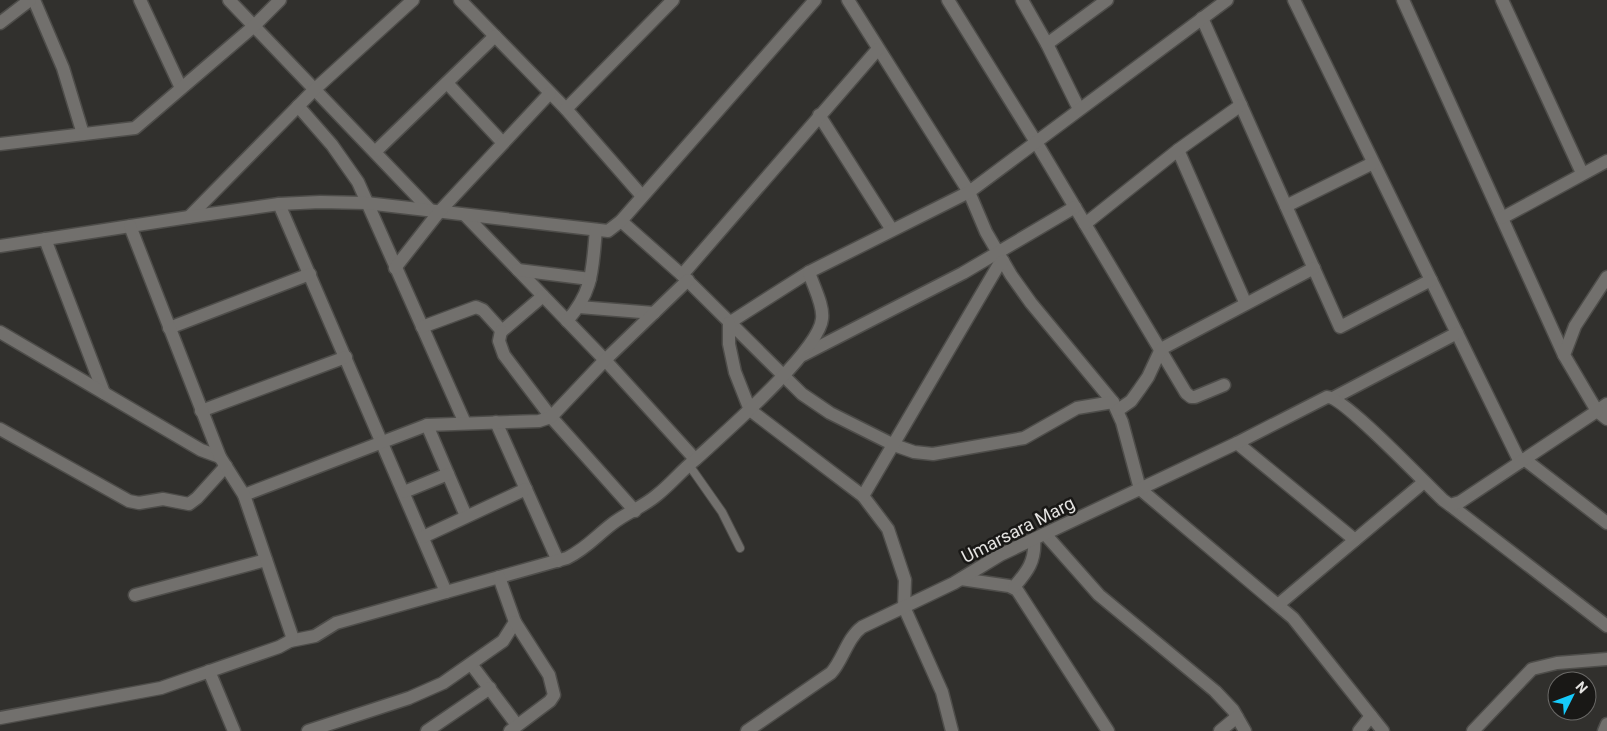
<svg xmlns="http://www.w3.org/2000/svg" width="1607" height="731" viewBox="0 0 1607 731" font-family="Roboto,sans-serif">
  <style>
    .lines { fill: none; stroke-linecap: round; stroke-linejoin: round }
    .lane-casing { stroke: #4e4d4a; stroke-width: 10 }
    .street-casing { stroke: #4e4d4a; stroke-width: 15 }
    .secondary-casing { stroke: #4e4d4a; stroke-width: 15 }
    .lane { stroke: #72706d; stroke-width: 8 }
    .street { stroke: #72706d; stroke-width: 12 }
    .secondary { stroke: #72706d; stroke-width: 12 }
    .labels { text-anchor: middle; stroke-width: 5; stroke-linejoin: round; paint-order: stroke }
    .street-label { font-size: 18px; fill: #e4e3e1; stroke: #191816 }
  </style>
  <rect width="100%" height="100%" fill="#31302d"/>
  <g class="lines">
    <g class="lane-casing">
      <polyline id="lane" points="689,465 722,512 740,548"/>
    </g>
    <g class="street-casing">
      <g id="street">
        <polyline points="34,0 63,68 83,134"/>
        <polyline points="140,0 181,88"/>
        <polyline points="229,0 431,211"/>
        <polyline points="460,0 566,109 642,196"/>
        <polyline points="848,0 969,192 986,232 1011,275 1031,303 1113,402 1122,422 1140,489 1293,618 1383,731"/>
        <polyline points="948,0 1036,142 1186,393 1191,397 1195,397 1224,385"/>
        <polyline points="1022,0 1047,44 1079,109"/>
        <polyline points="1294,0 1520,462"/>
        <polyline points="1403,0 1564,355"/>
        <polyline points="1502,0 1582,173"/>
        <polyline points="1202,18 1340,327 1431,280"/>
        <polyline points="0,23 30,0"/>
        <polyline points="1047,44 1107,0"/>
        <polyline points="447,83 503,143"/>
        <polyline points="298,106 332,145 358,182 465,423"/>
        <polyline points="566,109 673,0"/>
        <polyline points="819,115 892,230"/>
        <polyline points="0,144 135,128 254,26 280,0"/>
        <polyline points="1178,150 1245,302"/>
        <polyline points="376,151 495,36"/>
        <polyline points="279,204 446,592"/>
        <polyline points="1286,206 1373,163"/>
        <polyline points="465,215 605,360 695,459"/>
        <polyline points="189,217 315,89 413,0"/>
        <polyline points="1502,218 1607,161"/>
        <polyline points="621,221 682,275 802,394 830,413 894,445 914,452 933,454 1024,438 1077,408 1113,402"/>
        <polyline points="1085,224 1178,150 1241,105"/>
        <polyline points="45,239 104,393"/>
        <polyline points="0,246 189,217 279,204 320,202 366,203 608,231 621,221 815,0"/>
        <polyline points="395,268 439,212 550,93"/>
        <polyline points="518,270 590,279"/>
        <polyline points="682,275 878,49"/>
        <polyline points="579,307 654,313"/>
        <path d="M 567,321 C 594,290 592,269 596,230"/>
        <polyline points="729,323 809,272 969,192 1227,0"/>
        <polyline points="729,323 729,344 735,372 750,410 863,496 888,529 905,580 904,607 942,692 952,731"/>
        <polyline points="422,327 476,307 483,310 502,331 543,296"/>
        <polyline points="169,328 310,274"/>
        <polyline points="501,331 499,341 504,355 551,417 635,511"/>
        <polyline points="0,332 201,450 220,457"/>
        <polyline points="803,355 963,273 1075,207"/>
        <polyline points="1333,398 1457,333"/>
        <polyline points="1607,404 1597,411 1607,419"/>
        <polyline points="1118,410 1131,401 1139,390 1148,377 1161,349 1314,268"/>
        <polyline points="201,411 346,357"/>
        <polyline points="496,422 558,561"/>
        <polyline points="427,425 466,516"/>
        <polyline points="0,429 129,501 139,503 163,499 189,504 197,498 226,466"/>
        <polyline points="1237,443 1355,540"/>
        <polyline points="1524,459 1607,523"/>
        <polyline points="404,492 448,474"/>
        <polyline points="244,495 427,425 539,421 551,417 605,360 688,280"/>
        <polyline points="863,496 998,266 1003,261"/>
        <polyline points="1450,505 1607,626"/>
        <polyline points="1045,534 1099,595 1215,691 1233,710 1245,731"/>
        <polyline points="423,537 526,489"/>
        <polyline points="961,579 1009,586 1017,590 1108,731"/>
        <path d="M 1014,587 C 1027,572 1036,561 1034,539"/>
        <polyline points="135,595 266,560"/>
        <polyline points="1279,604 1424,482"/>
        <path d="M 290,641 L 315,636 L 336,623 L 567,558 C 587,548 595,537 612,524 C 626,513 643,507 657,495 C 671,484 682,470 696,459 C 722,435 819,351 822,319 C 824,305 813,286 809,272"/>
        <polyline points="471,664 517,725"/>
        <polyline points="209,671 234,731"/>
        <polyline points="0,718 161,688 279,647 290,641 292,636 244,495 220,457 130,226"/>
        <polyline points="308,731 409,698 443,683 503,641 515,622 499,577"/>
        <polyline points="427,731 490,688"/>
        <polyline points="510,731 550,701 554,695 549,675 515,622"/>
        <polyline points="1220,731 1237,717"/>
        <polyline points="1359,731 1371,716"/>
        <polyline points="1473,731 1532,669 1557,663 1607,659"/>
        <polyline points="1604,731 1607,724"/>
      </g>
    </g>
    <g class="secondary-casing">
      <path id="secondary" d="M 747,731 L 831,673 C 843,660 847,638 862,627 L 954,583 L 1000,555 L 1237,443 L 1327,397 C 1343,396 1426,484 1443,500 L 1450,505 L 1460,502 L 1597,411 L 1564,355 L 1575,326 L 1607,277"/>
    </g>
    <use href="#lane" class="lane"/>
    <use href="#street" class="street"/>
    <use href="#secondary" class="secondary"/>
  </g>
  <g class="labels">
    <g class="street-label">
      <text transform="translate(1018 530) rotate(-27)" y="6">Umarsara Marg</text>
    </g>
  </g>
  <g transform="translate(1572 696) rotate(48)"><circle r="24" fill="#191816" stroke="#6a6967"/>
  <path d="M0-4L9 19L0 12L-9 19Z" fill="#16cafb"/>
  <text y="-8" font-size="14" font-weight="bold" text-anchor="middle" fill="#e4e3e1">N</text>
  </g>
</svg>
